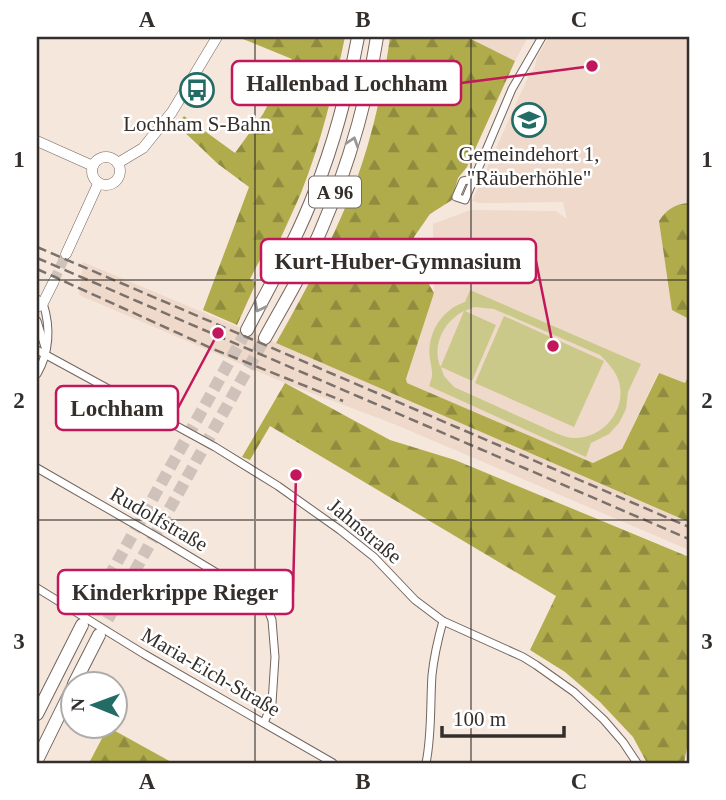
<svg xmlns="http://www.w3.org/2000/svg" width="726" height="800" viewBox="0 0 726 800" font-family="Georgia,serif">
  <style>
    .built { fill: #eed9cb }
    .green { fill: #cbc98a; fill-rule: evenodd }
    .forest { fill: url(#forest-firs) }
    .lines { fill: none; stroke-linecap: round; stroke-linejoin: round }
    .secondary-tunnel { stroke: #cfc2ba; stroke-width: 10; stroke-dasharray: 10 5; stroke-linecap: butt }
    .highway-tunnel { stroke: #cfc2ba; stroke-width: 12; stroke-dasharray: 12 6; stroke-linecap: butt }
    .street-casing { stroke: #73655d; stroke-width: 9 }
    .secondary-casing { stroke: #73655d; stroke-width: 11 }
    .highway-casing { stroke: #73655d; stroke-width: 14 }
    .street { stroke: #fff; stroke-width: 7 }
    .secondary { stroke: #fff; stroke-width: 10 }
    .highway { stroke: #fff; stroke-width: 12 }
    .rail { stroke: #7a716b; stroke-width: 2.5; stroke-dasharray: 10 5; stroke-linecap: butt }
    .oneway { stroke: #9a9796 }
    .grid { fill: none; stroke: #352f2c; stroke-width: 2; stroke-opacity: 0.55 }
    .labels { text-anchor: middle; stroke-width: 5; stroke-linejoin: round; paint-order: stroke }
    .shield { fill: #fff; stroke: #726d6b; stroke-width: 2 }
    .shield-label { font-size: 19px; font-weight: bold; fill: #352f2c }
    .poi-label { font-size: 21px; fill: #352f2c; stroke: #fff }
    .street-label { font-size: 21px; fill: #352f2c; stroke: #fff }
    .leader { fill: none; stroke: #c2185b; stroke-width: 2.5 }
    .callout-dot { fill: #c2185b; stroke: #fff; stroke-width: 2.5 }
    .callout { fill: #fff; stroke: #c2185b; stroke-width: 2.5 }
    .callout-label { font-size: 23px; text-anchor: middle; font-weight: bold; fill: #352f2c }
    .neatline { fill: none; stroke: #352f2c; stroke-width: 2.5 }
    .grid-label { font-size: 23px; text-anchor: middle; font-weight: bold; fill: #352f2c }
  </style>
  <defs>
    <pattern id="forest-firs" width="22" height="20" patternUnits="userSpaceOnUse" patternTransform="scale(1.75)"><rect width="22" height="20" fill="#b0ac4b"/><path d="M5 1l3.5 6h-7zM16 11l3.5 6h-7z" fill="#908c3f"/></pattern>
  </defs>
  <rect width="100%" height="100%" fill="#f6e7dd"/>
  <g class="built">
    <polygon points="467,37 528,37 515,61"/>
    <polygon points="549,37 689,37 689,203 680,204 672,309 689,319 689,375 685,383 658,373 622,449 593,463 407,383 406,380 434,293 433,224 470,210 556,211 567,219 563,202 479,203 472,201 530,73 534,70 537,57"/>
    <polygon points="83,262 276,343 689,522 689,550 394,424 285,383 79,295"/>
  </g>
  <g class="green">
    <path d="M 470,290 L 641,364 L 628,392 L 626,409 L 619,423 L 609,434 L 591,443 L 586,457 L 429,386 C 434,373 432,372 430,359 C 427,341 435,321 450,310 C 454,306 460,304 465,302 ZM 474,307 L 494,309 L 600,355 C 608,363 616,371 619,382 C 627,410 603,439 574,438 C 569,438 563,436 558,434 L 454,387 L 444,376 L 441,367 L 472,381 L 496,325 L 465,311 ZM 464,311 L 441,366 L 440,366 C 432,345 444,321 464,311 Z"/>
    <polygon points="504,316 604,361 574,427 475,383"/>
  </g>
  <g class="forest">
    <path d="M 238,37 L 345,37 C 334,89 321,143 301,193 C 291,216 280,239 270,262 L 261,258 L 250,279 L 256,283 L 237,325 L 203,310 L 249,187 L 218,164 L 177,125 L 184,116 L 235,153 L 263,114 L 292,59 Z"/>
    <path d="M 390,37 L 467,37 L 515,61 L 467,167 L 458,178 L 452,200 L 430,214 L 414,237 L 419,267 L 434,293 L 406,379 L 407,383 L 593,463 L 622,449 L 659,373 L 685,383 L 689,375 L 689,522 L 276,343 C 301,299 325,255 345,208 C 369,154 382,95 390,37 Z"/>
    <path d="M 689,203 L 689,319 L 672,310 L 659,221 C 667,209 675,204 689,203 Z"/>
    <polygon points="285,383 390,440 455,460 689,557 689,738 684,763 647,763 633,737 600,702 565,672 530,650 556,596 270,426 250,460 242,457"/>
    <polygon points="108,727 173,763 89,763"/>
  </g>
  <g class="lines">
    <polyline class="secondary-tunnel" points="54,281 66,254"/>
    <g class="highway-tunnel">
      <polyline points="82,625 247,330"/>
      <polyline points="99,635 265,338"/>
    </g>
    <g class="street-casing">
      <g id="street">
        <polyline points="473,179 463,181 456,197 465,200 512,89 542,37"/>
        <path d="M 37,299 L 43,303 C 51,328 50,351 37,374"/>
        <polyline points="37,321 45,347"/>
        <polyline points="37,350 215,447 278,486 340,530 374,557 415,600 443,621 523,657 536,665 574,692 604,720 623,742 637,763"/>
        <polyline points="37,468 162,540 265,602 272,620 275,657 272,703 264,723"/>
        <polyline points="37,588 144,654 333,763"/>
        <path d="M 426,763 C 432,734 430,705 432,675 C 434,656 438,639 443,621"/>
      </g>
    </g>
    <g class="secondary-casing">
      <g id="secondary">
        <polyline points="37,141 93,166"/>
        <circle cx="106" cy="171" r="14"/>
        <polyline points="118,163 143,148 172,112 217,37"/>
        <polyline points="66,254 98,184"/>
        <polyline points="37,307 43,303 54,281"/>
      </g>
    </g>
    <g class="highway-casing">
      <g id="highway">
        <path d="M 247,330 C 270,285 297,239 315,191 C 335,141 348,90 358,37"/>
        <path d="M 265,338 C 278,314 292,291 304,267 C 339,196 365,115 377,37"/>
        <polyline points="74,684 99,635"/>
        <polyline points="37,714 82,625"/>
        <polyline points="37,760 74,685"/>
      </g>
    </g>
    <use href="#street" class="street"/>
    <use href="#secondary" class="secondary"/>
    <use href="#highway" class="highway"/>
    <g class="rail">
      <polyline points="37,247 689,527"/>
      <polyline points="37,258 689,539"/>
      <polyline points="37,269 213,349 343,401"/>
    </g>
  </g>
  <defs><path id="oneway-chevron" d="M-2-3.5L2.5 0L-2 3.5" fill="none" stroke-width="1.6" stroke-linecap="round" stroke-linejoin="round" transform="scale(1.75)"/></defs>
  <g class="oneway">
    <use href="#oneway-chevron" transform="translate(353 142) rotate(-72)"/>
    <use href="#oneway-chevron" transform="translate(259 307) rotate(117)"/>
  </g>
  <path class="grid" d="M 255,37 L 255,763M 471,37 L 471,763M 37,280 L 689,280M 37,520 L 689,520"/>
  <defs>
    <g id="bus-ring" transform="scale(1.75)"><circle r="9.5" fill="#fff" stroke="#236c65" stroke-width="1.5"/><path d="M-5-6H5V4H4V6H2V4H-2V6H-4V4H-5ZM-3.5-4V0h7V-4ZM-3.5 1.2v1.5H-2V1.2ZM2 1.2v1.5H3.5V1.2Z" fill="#236c65"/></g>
    <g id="school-ring" transform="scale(1.75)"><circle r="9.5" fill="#fff" stroke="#236c65" stroke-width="1.5"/><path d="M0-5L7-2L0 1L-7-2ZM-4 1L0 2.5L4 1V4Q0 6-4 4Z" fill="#236c65"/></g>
  </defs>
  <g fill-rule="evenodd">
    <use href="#bus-ring" x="197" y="90"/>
    <use href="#school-ring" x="529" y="120"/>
  </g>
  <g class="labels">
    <rect class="shield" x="309" y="176.5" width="52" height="31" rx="5"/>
    <g class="shield-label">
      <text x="335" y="199">A 96</text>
    </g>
    <g class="poi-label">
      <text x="197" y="131">Lochham S-Bahn</text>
      <text x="529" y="161">Gemeindehort 1,<tspan x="529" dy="24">"Räuberhöhle"</tspan></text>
    </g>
    <g class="street-label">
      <text transform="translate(159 519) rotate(30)" y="7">Rudolfstraße</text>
      <text transform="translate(365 531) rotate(40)" y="7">Jahnstraße</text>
      <text transform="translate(211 672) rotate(30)" y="7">Maria-Eich-Straße</text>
    </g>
  </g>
  <path class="leader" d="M592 66L461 83M553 346L536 261M218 333L178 408M296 475L293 592"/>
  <g class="callout-dot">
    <circle cx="592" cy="66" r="7"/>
    <circle cx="553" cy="346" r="7"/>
    <circle cx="218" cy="333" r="7"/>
    <circle cx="296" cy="475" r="7"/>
  </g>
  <g class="callout">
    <rect x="232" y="61" width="229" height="44" rx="7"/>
    <rect x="261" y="239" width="275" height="44" rx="7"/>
    <rect x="56" y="386" width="122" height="44" rx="7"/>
    <rect x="58" y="570" width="235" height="44" rx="7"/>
  </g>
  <g class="callout-label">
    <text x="347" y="91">Hallenbad Lochham</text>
    <text x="398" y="269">Kurt-Huber-Gymnasium</text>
    <text x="117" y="416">Lochham</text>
    <text x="175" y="600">Kinderkrippe Rieger</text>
  </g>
  <rect width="726" height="800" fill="none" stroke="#ffffff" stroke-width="77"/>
  <g transform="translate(94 705) rotate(271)"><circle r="33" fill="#ffffff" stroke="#aeacab" stroke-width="2"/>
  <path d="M0-5L12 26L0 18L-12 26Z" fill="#236c65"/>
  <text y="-10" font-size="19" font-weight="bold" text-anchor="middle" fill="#352f2c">N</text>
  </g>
  <path d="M442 726v10h122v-10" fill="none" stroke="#352f2c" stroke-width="3.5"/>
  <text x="453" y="726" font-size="21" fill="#352f2c" stroke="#ffffff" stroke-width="5" paint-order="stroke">100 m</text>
  <rect x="38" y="38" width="650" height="724" class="neatline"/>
  <g class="grid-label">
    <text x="147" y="27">A</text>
    <text x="363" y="27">B</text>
    <text x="579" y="27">C</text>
    <text x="19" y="167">1</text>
    <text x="707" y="167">1</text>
    <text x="19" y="408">2</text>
    <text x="707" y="408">2</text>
    <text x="19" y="649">3</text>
    <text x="707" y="649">3</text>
    <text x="147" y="789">A</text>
    <text x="363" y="789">B</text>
    <text x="579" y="789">C</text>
  </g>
</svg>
